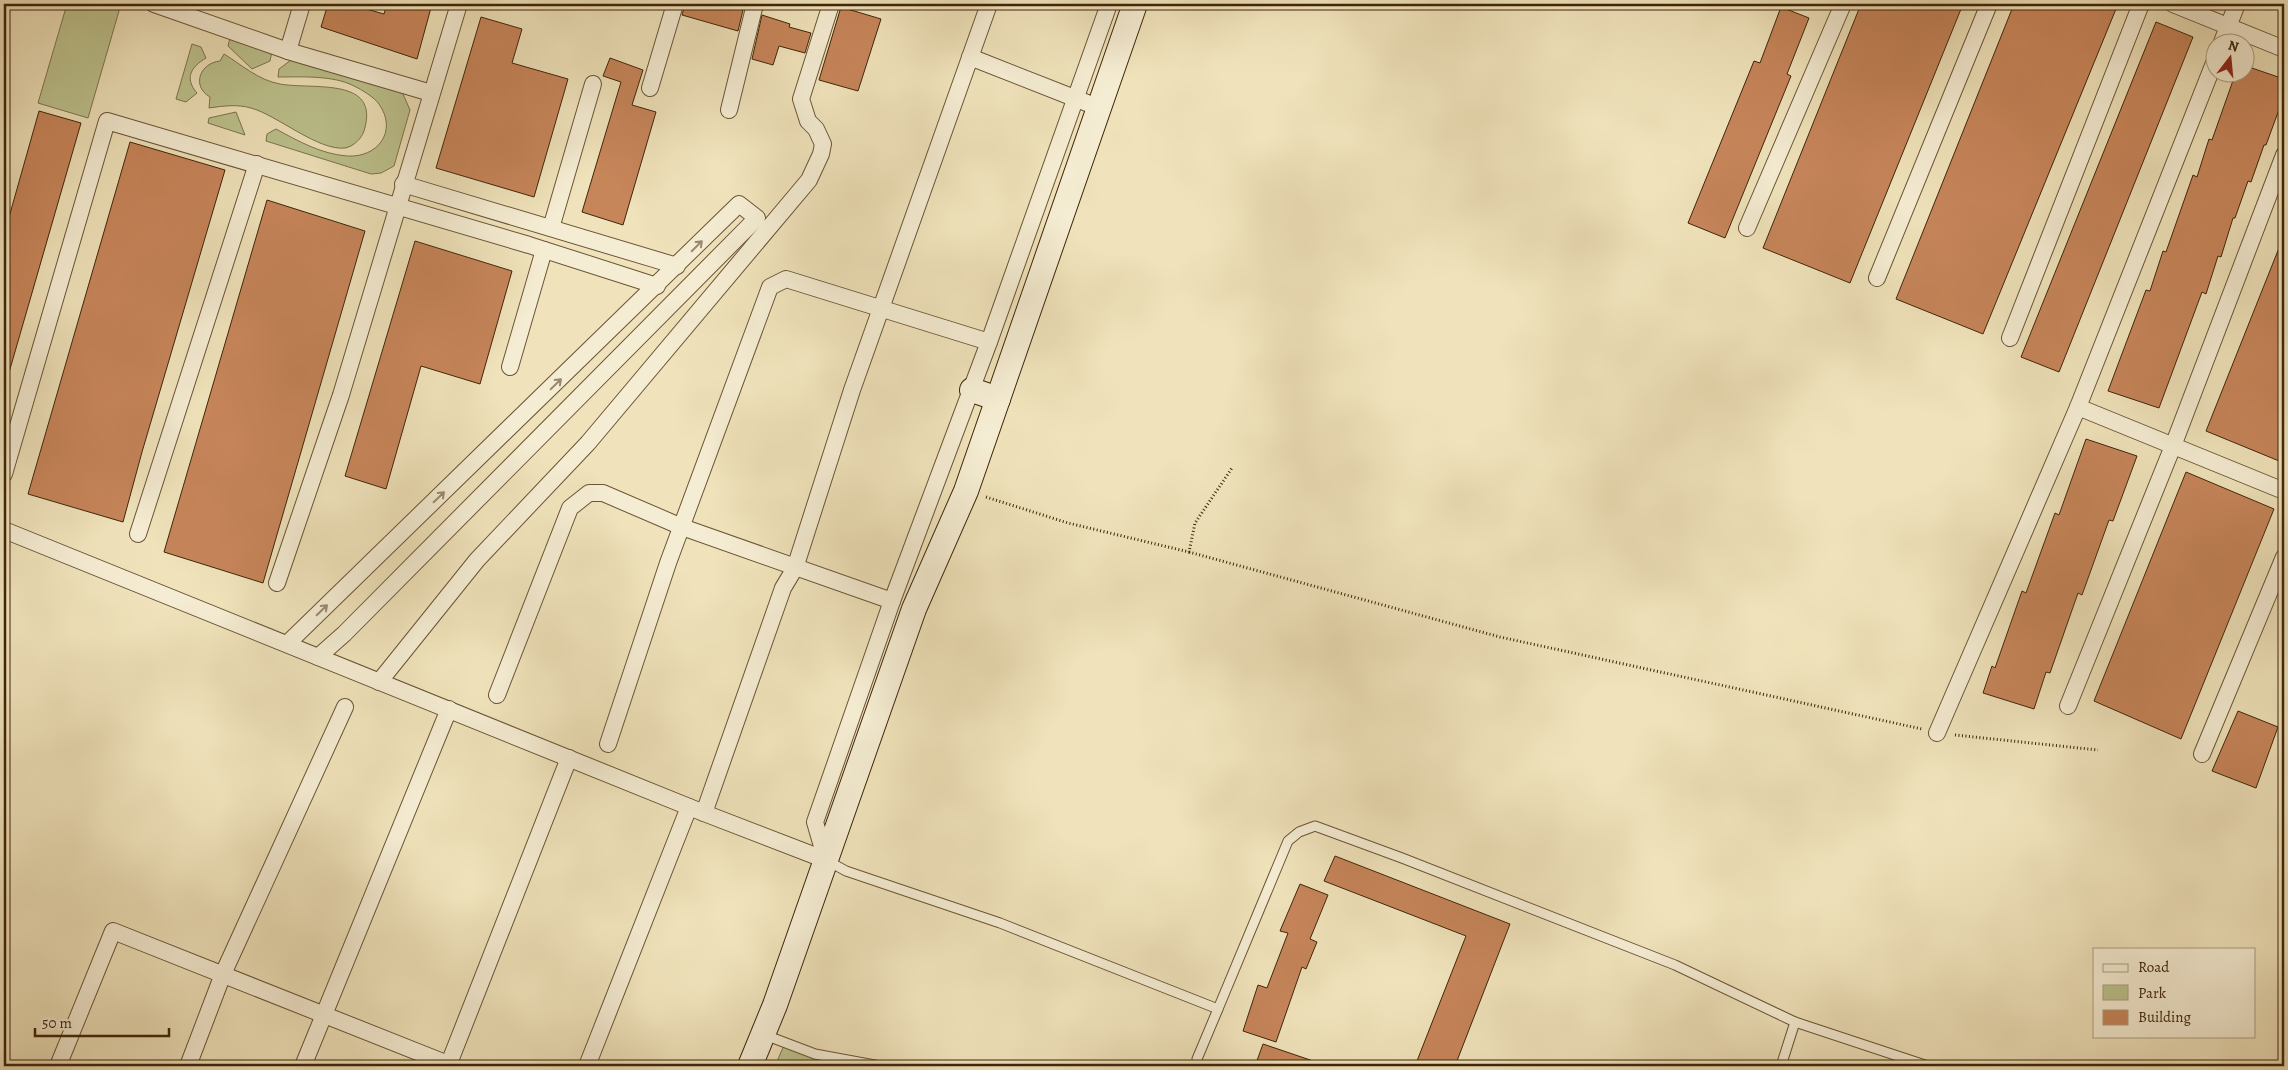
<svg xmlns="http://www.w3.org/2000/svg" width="2288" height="1070" viewBox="0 0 2288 1070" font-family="Alegreya,serif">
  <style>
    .green { fill: #bdc38e; stroke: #7e744c }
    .building { fill: #c7855a; stroke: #3e2509 }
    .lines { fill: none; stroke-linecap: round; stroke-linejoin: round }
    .lane-casing { stroke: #6a5436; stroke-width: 11 }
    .street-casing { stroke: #6a5436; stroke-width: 18 }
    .secondary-casing { stroke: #3e2509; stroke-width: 26 }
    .path { stroke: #3e2509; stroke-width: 3; stroke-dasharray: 1 2.5; stroke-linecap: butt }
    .lane { stroke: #f5edd3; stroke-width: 9 }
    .street { stroke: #f5edd3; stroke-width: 16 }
    .secondary { stroke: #f5edd3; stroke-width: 24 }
    .oneway { stroke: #9a896e }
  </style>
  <rect width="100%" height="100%" fill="#f0e3bb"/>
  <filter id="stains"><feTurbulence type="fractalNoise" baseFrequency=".004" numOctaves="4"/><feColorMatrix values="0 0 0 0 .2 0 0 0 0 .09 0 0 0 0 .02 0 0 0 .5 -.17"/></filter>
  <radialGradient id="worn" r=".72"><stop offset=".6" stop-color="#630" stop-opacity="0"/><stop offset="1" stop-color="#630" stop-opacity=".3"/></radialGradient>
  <g class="green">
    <polygon points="67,4 121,4 88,118 38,103"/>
    <polygon points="230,38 272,51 270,61 252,69 228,46"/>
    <path d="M 192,44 L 201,47 L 206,58 C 191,67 184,78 197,93 L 186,102 L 176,99 Z"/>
    <path d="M 224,54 C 242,65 258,80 280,84 C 313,90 381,76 364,131 C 362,138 353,147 345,148 C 318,151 277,115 251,108 C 237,104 223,106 209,108 L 210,97 C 191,86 200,63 220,61 Z"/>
    <path d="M 295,57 L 392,87 L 403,94 L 410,110 L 394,166 L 381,173 L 371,174 L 266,141 L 267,134 L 276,129 C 298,141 321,154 347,156 C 378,158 398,131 379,104 C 374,97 362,90 354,86 C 333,75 301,77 278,77 L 279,69 Z"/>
    <polygon points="236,112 245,135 208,123 209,118"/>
    <polygon points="785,1043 893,1066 775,1066"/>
  </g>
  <g class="building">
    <polygon points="328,4 348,4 384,14 387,4 432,4 417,59 321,27"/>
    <polygon points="685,4 721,4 743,10 738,31 682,15"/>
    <polygon points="1861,4 1963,4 1850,283 1763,248"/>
    <polygon points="2014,4 2118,4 1983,334 1896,299"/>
    <polygon points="841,7 881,19 858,91 819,80"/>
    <polygon points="1781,7 1809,18 1787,74 1791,76 1725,238 1688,223 1754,61 1760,63"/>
    <polygon points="762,15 790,24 789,27 811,33 805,53 779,46 773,65 752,59"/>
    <polygon points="481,17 522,29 512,63 568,79 534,197 436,168"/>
    <polygon points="2156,22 2193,37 2059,372 2021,357"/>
    <polygon points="610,58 643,70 632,105 656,112 623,225 582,212 621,82 603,76"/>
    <polygon points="2246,66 2284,79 2284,96 2266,145 2264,145 2251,182 2248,181 2235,218 2233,218 2221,257 2218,256 2206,294 2202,292 2159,408 2108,391 2146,290 2150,291 2163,251 2166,252 2193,175 2197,177 2209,139 2212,140 2236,72 2246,72"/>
    <polygon points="39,111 81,123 8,376 4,375 4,235"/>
    <polygon points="130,142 225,170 142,452 123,522 28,494"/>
    <polygon points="267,200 365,231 263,583 164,552"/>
    <polygon points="2283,238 2284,238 2284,463 2206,431"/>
    <polygon points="415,241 512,271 480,384 421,366 386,489 345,476"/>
    <polygon points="2086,439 2137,456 2113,521 2109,520 2082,595 2078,593 2050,673 2046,672 2034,709 1983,693 1992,666 1995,668 2022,591 2026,593 2055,513 2059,515"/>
    <polygon points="2186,472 2274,509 2181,739 2094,701"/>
    <polygon points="2238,711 2278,727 2256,788 2212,771"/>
    <polygon points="1335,856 1510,924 1455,1066 1415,1066 1466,936 1324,881"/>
    <polygon points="1300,884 1328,895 1310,939 1317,942 1306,969 1302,967 1276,1042 1243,1031 1258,985 1267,988 1288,933 1280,931"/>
    <polygon points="1263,1044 1322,1064 1321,1066 1255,1066"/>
  </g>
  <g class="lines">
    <g class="lane-casing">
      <g id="lane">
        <polyline points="826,860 846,871 1000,923 1218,1009 1288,841 1299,832 1315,826 1402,858 1675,965 1795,1022 1781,1066"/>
        <polyline points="1795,1022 1928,1066"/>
        <polyline points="765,1035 815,1054 880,1066"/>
        <polyline points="1197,1059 1218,1009"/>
      </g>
    </g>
    <g class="street-casing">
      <g id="street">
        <polyline points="154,4 288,51 431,93"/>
        <polyline points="2173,4 2284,49"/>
        <polyline points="2222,42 2237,4"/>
        <polyline points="288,51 302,4"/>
        <polyline points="970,57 1087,103"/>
        <polyline points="2216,58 2078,407 2284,491"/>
        <polyline points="650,88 675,4"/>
        <polyline points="729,110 755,4"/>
        <polyline points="403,184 677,266"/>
        <polyline points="551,228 593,84"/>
        <polyline points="1747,228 1843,4"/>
        <polyline points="1877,278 1989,4"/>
        <polyline points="2010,338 2141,4"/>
        <polyline points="510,367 544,250"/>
        <polyline points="4,474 107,121 529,245 657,286"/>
        <polyline points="4,530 704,813 826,860"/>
        <polyline points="138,534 257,164"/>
        <polyline points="277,583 341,395 459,4"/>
        <polyline points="287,644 739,204 757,218 344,634 318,657"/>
        <polyline points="379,682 477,560 588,443 809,180 821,154 823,144 816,129 808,121 801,99 831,4"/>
        <polyline points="497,695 570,508 589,493 603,493 682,527 892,601"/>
        <polyline points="2068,706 2173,446 2284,155"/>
        <polyline points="1937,733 2078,407"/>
        <polyline points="608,744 668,563 770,287 786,279 989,342"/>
        <polyline points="2202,754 2284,557"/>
        <polyline points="704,813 783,588 795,568 852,390 989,4"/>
        <polyline points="826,860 815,822 892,601 989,342 1109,4"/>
        <polyline points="58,1066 113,931 453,1066"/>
        <polyline points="188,1066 223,974 345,707"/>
        <polyline points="303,1066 449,709"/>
        <polyline points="448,1066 569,758"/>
        <polyline points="587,1066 689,807"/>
      </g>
    </g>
    <g class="secondary-casing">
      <g id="secondary">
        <polyline points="972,390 998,399"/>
        <polyline points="750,1066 775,1005 914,609 966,491 1135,4"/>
      </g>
    </g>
    <g class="path">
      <polyline points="986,497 1068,523 1189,552 1195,523 1232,468"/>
      <polyline points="1189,552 1500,637 1922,729"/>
      <polyline points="1955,735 2098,750"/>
    </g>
    <use href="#lane" class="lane"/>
    <use href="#street" class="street"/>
    <use href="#secondary" class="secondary"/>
  </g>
  <defs><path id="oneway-shaft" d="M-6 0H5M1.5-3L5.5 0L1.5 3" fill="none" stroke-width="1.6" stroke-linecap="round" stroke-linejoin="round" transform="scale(1.25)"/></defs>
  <g class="oneway">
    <use href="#oneway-shaft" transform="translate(697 246) rotate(-45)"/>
    <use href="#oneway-shaft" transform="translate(556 384) rotate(-44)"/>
    <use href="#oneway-shaft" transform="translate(439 497) rotate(-44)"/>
    <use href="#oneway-shaft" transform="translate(322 610) rotate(-44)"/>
  </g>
  <rect width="2288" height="1070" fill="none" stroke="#f0e3bb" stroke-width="20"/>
  <rect x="5" y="5" width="2278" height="1060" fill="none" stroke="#3e2509" stroke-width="2.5"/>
  <rect x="10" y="10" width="2268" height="1050" fill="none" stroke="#3e2509"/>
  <rect x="2093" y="948" width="162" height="90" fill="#f5edd3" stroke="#ac9d82"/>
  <rect x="2103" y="964" width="25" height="8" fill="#f5edd3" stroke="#ac9d82"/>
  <text x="2138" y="972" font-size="15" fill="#3e2509">Road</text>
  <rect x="2103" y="985" width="25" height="15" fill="#bdc38e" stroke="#ac9d82"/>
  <text x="2138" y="998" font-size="15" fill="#3e2509">Park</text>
  <rect x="2103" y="1010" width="25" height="15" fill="#c7855a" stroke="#ac9d82"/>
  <text x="2138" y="1022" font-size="15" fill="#3e2509">Building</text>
  <g transform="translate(2230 58) rotate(16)"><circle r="24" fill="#f5edd3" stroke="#ac9d82"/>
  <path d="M0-4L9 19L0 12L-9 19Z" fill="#8f2418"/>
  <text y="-8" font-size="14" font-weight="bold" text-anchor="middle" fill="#3e2509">N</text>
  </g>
  <path d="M35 1028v8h134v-8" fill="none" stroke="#3e2509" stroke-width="2.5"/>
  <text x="42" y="1028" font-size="15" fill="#3e2509" stroke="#f5edd3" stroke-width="4" paint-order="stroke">50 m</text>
  <rect width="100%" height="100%" filter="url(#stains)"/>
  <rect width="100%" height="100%" fill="url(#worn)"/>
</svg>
